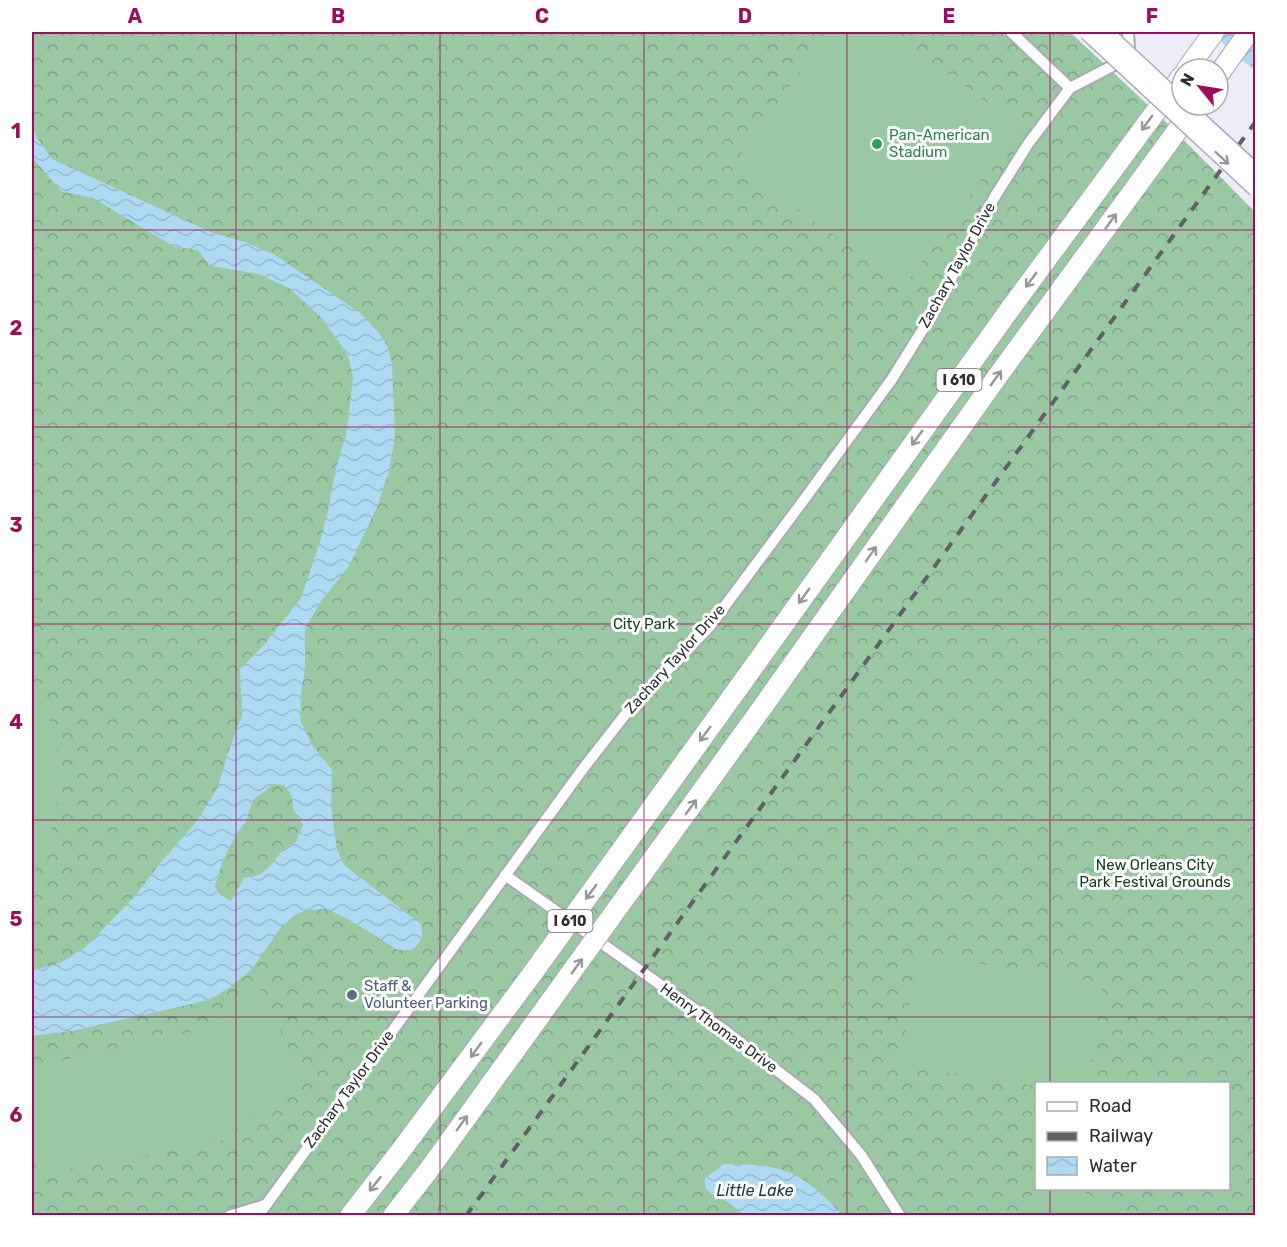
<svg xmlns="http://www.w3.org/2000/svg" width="1287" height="1247" viewBox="0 0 1287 1247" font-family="Rubik,sans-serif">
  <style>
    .forest { fill: url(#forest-crowns); fill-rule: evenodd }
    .pitch { fill: #9ac8a2 }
    .water { fill: url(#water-waves); fill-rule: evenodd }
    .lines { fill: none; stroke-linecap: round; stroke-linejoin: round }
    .street-casing { stroke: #a9aab3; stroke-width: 14 }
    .highway-casing { stroke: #a9aab3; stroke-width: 22 }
    .street { stroke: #fff; stroke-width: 10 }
    .highway { stroke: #fff; stroke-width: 20 }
    .rail { stroke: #606166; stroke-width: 4; stroke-dasharray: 10 10; stroke-linecap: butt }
    .secondary-bridge-casing { stroke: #a9aab3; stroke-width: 18; stroke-linecap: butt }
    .highway-bridge-casing { stroke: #a9aab3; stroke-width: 22; stroke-linecap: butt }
    .secondary-bridge { stroke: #fff; stroke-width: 15 }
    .highway-bridge { stroke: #fff; stroke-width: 20 }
    .oneway { stroke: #969798 }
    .grid { fill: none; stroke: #9c0d5a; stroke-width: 1.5; stroke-opacity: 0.55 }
    .leisure-dot { fill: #2e9e5b; stroke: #fff; stroke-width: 2 }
    .service-dot { fill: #5c6f8a; stroke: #fff; stroke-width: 2 }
    .labels { text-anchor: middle; stroke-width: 6; stroke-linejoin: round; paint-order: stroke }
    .shield { fill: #fff; stroke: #6d6d70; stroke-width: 1.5 }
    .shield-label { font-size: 14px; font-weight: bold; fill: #2e2f32 }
    .leisure-label { font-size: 15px; fill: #27864d; stroke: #fff; text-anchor: start }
    .street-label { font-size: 15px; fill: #2e2f32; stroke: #fff }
    .park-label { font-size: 15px; fill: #0e3d1c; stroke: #fff }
    .service-label { font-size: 15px; fill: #4e5e75; stroke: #fff; text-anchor: start }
    .water-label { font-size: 16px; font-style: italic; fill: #15384a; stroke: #fff }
    .neatline { fill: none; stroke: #9c0d5a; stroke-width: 2 }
    .grid-label { font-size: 20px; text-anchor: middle; font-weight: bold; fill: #9c0d5a }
  </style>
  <defs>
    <pattern id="forest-crowns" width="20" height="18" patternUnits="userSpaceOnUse" patternTransform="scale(1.5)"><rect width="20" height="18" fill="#9ac8a2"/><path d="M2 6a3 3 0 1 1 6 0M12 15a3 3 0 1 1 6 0" fill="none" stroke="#7ea385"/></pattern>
    <pattern id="water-waves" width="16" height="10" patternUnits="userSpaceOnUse" patternTransform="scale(1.5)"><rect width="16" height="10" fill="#aedaf4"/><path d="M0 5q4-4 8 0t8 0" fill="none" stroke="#96bbd2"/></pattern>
  </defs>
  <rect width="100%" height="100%" fill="#ecedf7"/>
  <path class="forest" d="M 32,32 L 1070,32 L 1165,121 L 1255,212 L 1255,1215 L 32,1215 ZM 1036,1084 L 1228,1084 L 1228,1188 L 1036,1188 Z"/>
  <g class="pitch">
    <polygon points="829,32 889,32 1020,126 904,286 735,163"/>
    <path d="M 32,683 C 70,743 66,814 32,876 Z"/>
    <polygon points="918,954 1103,983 1088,1083 1036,1084 1036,1086 900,1065"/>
    <polygon points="260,989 301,1075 221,1141 37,1175 32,1144 32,1067 198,1031"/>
    <polygon points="1036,1187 1079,1189 1126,1215 1020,1215"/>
  </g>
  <g class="water">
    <polygon points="1212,32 1255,32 1255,70 1232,53"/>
    <path d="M 32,126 L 37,138 L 52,159 L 213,233 L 245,242 L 275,255 L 360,313 L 378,332 L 388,347 L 392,365 L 395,436 L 389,471 L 377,507 L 349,566 L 321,601 L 305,629 L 305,669 L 301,693 L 300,720 L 312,745 L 332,770 L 331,805 L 337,850 L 345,866 L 421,924 C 424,937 422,941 412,950 L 398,950 L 348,919 L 327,909 L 306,910 L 295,915 L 282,926 L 251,970 L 230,987 L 209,1000 L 72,1031 L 32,1036 L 32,971 L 62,962 L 86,947 L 135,896 L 161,862 L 197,821 L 218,787 L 227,756 L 242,715 L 240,669 L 263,646 L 301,598 L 320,542 L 328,511 L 335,473 L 347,430 L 353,378 L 348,355 L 321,317 L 289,288 L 259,274 L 210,266 L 198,250 L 175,247 L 93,198 L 61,191 L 32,157 ZM 274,784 L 284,785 L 292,796 L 293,809 L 303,824 L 296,842 L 285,848 L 269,867 L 259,875 L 244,878 L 231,901 L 219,894 L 215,886 L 223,860 L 237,833 L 246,822 L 253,800 Z"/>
    <path d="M 724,1164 C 784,1164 802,1171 842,1215 L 744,1215 L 728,1202 L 713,1195 L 705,1188 L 705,1178 Z"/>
  </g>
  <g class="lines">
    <g class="street-casing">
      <g id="street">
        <polyline points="1011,32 1070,88"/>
        <polyline points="505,875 723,1029 814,1099 861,1155 900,1216"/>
        <polyline points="229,1216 265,1205"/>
        <polyline points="258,1216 582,770 624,716 710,626 803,501 892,379 930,318 994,198 1028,144 1070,88 1120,62 1129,49 1128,32"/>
      </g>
    </g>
    <g class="highway-casing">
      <g id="highway">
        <polyline points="1187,69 1214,32"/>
        <polyline points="1218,75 1249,32"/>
        <polyline points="739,687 1010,309 1182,76"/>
        <polyline points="764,705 997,377 1196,105"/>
        <polyline points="350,1216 399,1153"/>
        <polyline points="393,1216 428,1171"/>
      </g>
    </g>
    <use href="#street" class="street"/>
    <use href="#highway" class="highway"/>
    <polyline class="rail" points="466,1216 1256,121"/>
    <g class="secondary-bridge-casing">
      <g id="secondary-bridge">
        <polyline points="1087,32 1256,189"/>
        <polyline points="1105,32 1182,104"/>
        <polyline points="1183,105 1256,172"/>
      </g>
    </g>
    <g class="highway-bridge-casing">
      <g id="highway-bridge">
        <polyline points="399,1153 532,974 739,687"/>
        <polyline points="428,1171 764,705"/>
      </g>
    </g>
    <use href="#secondary-bridge" class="secondary-bridge"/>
    <use href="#highway-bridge" class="highway-bridge"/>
  </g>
  <defs><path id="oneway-shaft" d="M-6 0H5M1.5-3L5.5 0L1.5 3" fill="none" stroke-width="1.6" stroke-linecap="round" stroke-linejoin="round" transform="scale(1.5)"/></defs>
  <g class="oneway">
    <use href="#oneway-shaft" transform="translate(1147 123) rotate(126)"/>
    <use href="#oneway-shaft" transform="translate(1222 158) rotate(43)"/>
    <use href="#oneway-shaft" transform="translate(1111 221) rotate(-54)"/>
    <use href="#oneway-shaft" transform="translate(1031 280) rotate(126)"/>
    <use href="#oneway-shaft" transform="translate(996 378) rotate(-54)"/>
    <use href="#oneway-shaft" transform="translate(917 438) rotate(126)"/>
    <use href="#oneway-shaft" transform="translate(871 554) rotate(-55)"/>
    <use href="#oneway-shaft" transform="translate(804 596) rotate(126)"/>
    <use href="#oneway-shaft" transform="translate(705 734) rotate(126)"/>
    <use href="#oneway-shaft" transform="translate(691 807) rotate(-54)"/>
    <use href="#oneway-shaft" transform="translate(591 892) rotate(126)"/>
    <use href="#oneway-shaft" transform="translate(577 966) rotate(-54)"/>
    <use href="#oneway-shaft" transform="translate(476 1050) rotate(126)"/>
    <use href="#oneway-shaft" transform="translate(462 1123) rotate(-54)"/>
    <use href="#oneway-shaft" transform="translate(375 1184) rotate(128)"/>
  </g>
  <path class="grid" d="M 236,32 L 236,1216M 440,32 L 440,1216M 644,32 L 644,1216M 847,32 L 847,1216M 1050,32 L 1050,1084M 32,230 L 1256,230M 32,427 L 1256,427M 32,624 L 1256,624M 32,820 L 1256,820M 32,1017 L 1256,1017M 1050,1188 L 1050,1216"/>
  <circle class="leisure-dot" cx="877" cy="144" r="6"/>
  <circle class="service-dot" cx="352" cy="995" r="6"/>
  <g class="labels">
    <g class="shield">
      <rect x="936.5" y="369" width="45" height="22" rx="4.5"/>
      <rect x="547.5" y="910" width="45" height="22" rx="4.5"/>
    </g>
    <g class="shield-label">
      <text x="959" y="385">I 610</text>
      <text x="570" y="926">I 610</text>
    </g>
    <g class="leisure-label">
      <text x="889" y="140">Pan-American<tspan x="889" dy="17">Stadium</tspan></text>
    </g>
    <g class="street-label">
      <text transform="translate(957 265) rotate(-61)" y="5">Zachary Taylor Drive</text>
      <text transform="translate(675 659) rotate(-48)" y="5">Zachary Taylor Drive</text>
      <text transform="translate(719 1028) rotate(36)" y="5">Henry Thomas Drive</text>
      <text transform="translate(349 1089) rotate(-54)" y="5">Zachary Taylor Drive</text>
    </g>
    <g class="park-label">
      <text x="644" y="629">City Park</text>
      <text x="1155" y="870">New Orleans City<tspan x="1155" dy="17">Park Festival Grounds</tspan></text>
    </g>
    <g class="service-label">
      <text x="364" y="991">Staff &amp;<tspan x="364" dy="17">Volunteer Parking</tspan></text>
    </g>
    <g class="water-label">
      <text x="755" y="1196">Little Lake</text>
    </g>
  </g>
  <rect width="1287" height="1247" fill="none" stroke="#ffffff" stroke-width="66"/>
  <rect x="1035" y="1082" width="195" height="108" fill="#ffffff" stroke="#abacad" stroke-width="1.5"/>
  <rect x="1047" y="1102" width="30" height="9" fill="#ffffff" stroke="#abacad" stroke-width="1.5"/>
  <text x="1089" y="1112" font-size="18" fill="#2e2f32">Road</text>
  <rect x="1047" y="1132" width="30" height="9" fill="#606166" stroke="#abacad" stroke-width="1.5"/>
  <text x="1089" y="1142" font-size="18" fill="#2e2f32">Railway</text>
  <rect x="1047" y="1157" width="30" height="18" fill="url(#water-waves)" stroke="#abacad" stroke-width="1.5"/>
  <text x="1089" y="1172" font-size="18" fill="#2e2f32">Water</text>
  <g transform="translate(1200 87) rotate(300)"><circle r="28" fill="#ffffff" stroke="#abacad" stroke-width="1.5"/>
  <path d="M0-4.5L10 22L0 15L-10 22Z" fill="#9c0d5a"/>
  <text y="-9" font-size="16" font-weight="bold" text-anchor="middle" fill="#2e2f32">N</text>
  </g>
  <rect x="33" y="33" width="1221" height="1181" class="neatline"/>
  <g class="grid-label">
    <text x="135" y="23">A</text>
    <text x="338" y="23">B</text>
    <text x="542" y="23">C</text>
    <text x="745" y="23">D</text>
    <text x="949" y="23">E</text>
    <text x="1152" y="23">F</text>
    <text x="16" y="138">1</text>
    <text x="16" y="335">2</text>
    <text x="16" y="532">3</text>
    <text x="16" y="729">4</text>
    <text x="16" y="926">5</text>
    <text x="16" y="1122">6</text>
  </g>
</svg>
